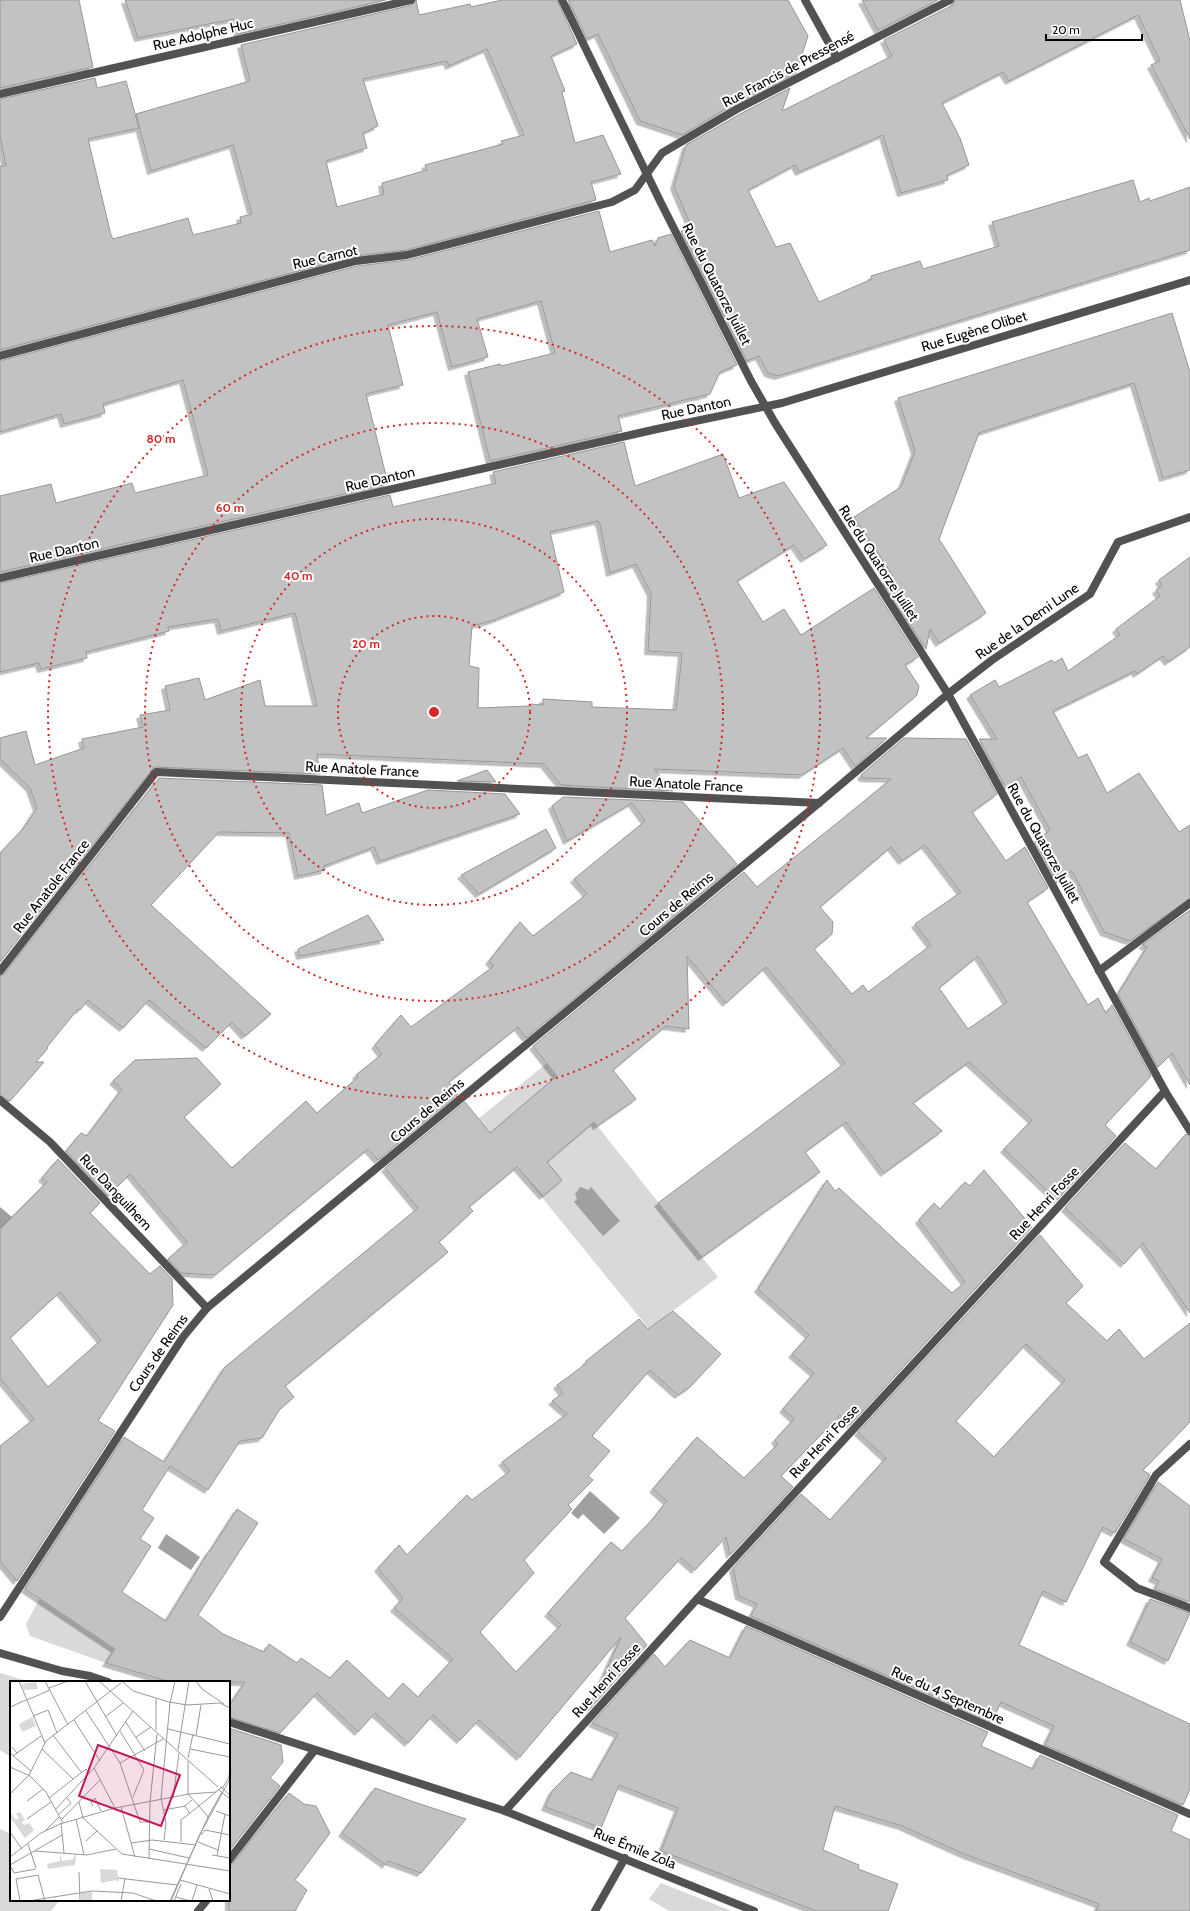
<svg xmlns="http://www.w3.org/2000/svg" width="1190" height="1911" viewBox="0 0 1190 1911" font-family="Cabin,sans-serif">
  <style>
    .green { fill: #d9d9d9 }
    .water { fill: #a0a0a0 }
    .building { fill: #c2c2c2; stroke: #969696; fill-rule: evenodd; filter: url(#shadow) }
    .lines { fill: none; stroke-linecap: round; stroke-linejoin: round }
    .minor { stroke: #525252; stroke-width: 8 }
    .ring { fill: none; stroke: #d62828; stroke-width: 2; stroke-dasharray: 2 4 }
    .labels { text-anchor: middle; stroke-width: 4; stroke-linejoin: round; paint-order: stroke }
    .street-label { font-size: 14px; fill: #000; stroke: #fff }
    .inset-road { fill: none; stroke: #999; stroke-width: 1 }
    .view { fill: #c2185b; fill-opacity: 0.15; stroke: #c2185b; stroke-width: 2 }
    .inset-edge { fill: none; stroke: #000; stroke-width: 2 }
    .centre { fill: #d62828; stroke: #fff; stroke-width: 2 }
    .ring-label { font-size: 12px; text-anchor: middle; font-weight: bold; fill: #d62828; stroke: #fff; stroke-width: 4; stroke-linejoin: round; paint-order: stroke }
  </style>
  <defs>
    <filter id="shadow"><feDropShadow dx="-3.5" dy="3.5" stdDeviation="0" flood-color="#0004"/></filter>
  </defs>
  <rect width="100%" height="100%" fill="#fff"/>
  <g class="green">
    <polygon points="547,1063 718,1277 649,1329 478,1119"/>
    <polygon points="40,1598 115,1648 106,1663 30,1636 26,1624"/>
    <polygon points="0,1673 31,1682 11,1682 11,1753 9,1756 0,1750"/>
    <polygon points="0,1829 11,1834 11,1900 60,1900 51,1911 0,1911"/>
    <polygon points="661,1883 732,1911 669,1911 649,1899"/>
  </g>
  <g class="water">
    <polygon points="580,1187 589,1190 591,1187 620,1221 603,1236 574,1202 577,1199 575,1194"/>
    <polygon points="0,1207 12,1217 2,1229 0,1228"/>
    <polygon points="590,1491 620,1518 604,1534 583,1514 578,1519 571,1513"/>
    <polygon points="166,1534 200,1557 191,1570 158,1548"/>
  </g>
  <g class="building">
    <polygon points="0,0 79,0 93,67 0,88"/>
    <polygon points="125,0 386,0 238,34 234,19 138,38"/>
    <path d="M 416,0 L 419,15 L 470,4 L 471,7 L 502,0 L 557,0 L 577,44 L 551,56 L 565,91 L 562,92 L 575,143 L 603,135 L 621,174 L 591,182 L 596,200 L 406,250 L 355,256 L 0,350 L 0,166 L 6,166 L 0,136 L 0,99 L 95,78 L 97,88 L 126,81 L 139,128 L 88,139 L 111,235 L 113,239 L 188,218 L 193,235 L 241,223 L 240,217 L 252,214 L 233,145 L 151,171 L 136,114 L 250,81 L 241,45 L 412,5 ZM 487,49 L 524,135 L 501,141 L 503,144 L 425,165 L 427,170 L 382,183 L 384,194 L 337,207 L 326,161 L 367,148 L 363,133 L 378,126 L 363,79 L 447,61 L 449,66 Z"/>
    <polygon points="568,0 788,0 808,36 796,73 734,104 682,135 640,121 598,34 587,39"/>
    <polygon points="862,0 938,0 878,30"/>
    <polygon points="955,0 1180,0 1190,41 1190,139 1151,65 1160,61 1138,15 1009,81 1003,72 942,103 960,138 969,165 947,175 948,180 901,193 883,135 799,172 795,165 748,190 776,247 790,243 819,302 872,279 871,276 920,261 923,269 999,246 992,222 1133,180 1140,202 1149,198 1150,201 1190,187 1190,250 778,376 768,373 759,356 747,361 681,231 692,228 674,186 686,145 740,114 790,88 782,111 892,56 884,40 953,5"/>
    <polygon points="599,211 610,252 652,240 655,246 658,238 671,234 737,365 720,372 710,394 618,416 622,431 490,461 468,372 500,364 501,366 555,353 541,301 477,319 488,357 452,367 437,312 388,325 403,385 366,394 388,484 0,572 0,496 51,484 56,503 132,483 135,493 208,475 183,380 103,404 105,413 64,424 61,414 0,432 0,361 357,266 408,260"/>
    <polygon points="1172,313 1190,372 1190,470 1163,478 1134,383 979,433 939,539 986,613 939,643 930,629 926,649 883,582 893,576 854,517 901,487 915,451 898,398"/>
    <path d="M 624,442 L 635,486 L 723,454 L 739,498 L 784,482 L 827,545 L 804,559 L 794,545 L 737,581 L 763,622 L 784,609 L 801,635 L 874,588 L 918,657 L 905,665 L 919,686 L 917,695 L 866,738 L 887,738 L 855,766 L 843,748 L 802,775 L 654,769 L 673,791 L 561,785 L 544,764 L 317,754 L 320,774 L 154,767 L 0,962 L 0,853 L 23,829 L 37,808 L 30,788 L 0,759 L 0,738 L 26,731 L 35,765 L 84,748 L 82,739 L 143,727 L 140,715 L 170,710 L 165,686 L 199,678 L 205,700 L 260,680 L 265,706 L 317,706 L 295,613 L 221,631 L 218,619 L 168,627 L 169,631 L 86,652 L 87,658 L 41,669 L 39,663 L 0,672 L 0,583 L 390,495 L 393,507 L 496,483 L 493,472 ZM 598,521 L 600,525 L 610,573 L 636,564 L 651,593 L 648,651 L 682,653 L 676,710 L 592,707 L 592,702 L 543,699 L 543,705 L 530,704 L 530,706 L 478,708 L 479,668 L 469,666 L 472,626 L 494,620 L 564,592 L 550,532 Z"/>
    <polygon points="1190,557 1190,647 1168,662 1163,656 1137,674 1135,671 1053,711 1078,758 1087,754 1107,793 1139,773 1179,832 1190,825 1190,898 1130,941 1104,932 1072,871 1057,882 1035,841 1050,830 1021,777 1006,788 979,739 997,739 970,695 995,680 999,687 1052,660 1054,663 1062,658 1068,671 1120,635 1116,629 1160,596 1156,590 1162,586 1159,580"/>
    <path d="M 904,738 L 966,739 L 997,794 L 972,812 L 1006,861 L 1025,847 L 1048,888 L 1027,902 L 1088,1005 L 1098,998 L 1106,1013 L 1112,1005 L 1151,1076 L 1105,1125 L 1116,1136 L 1057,1200 L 1004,1149 L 1032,1120 L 969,1062 L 913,1103 L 942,1131 L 884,1173 L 846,1122 L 805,1152 L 820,1172 L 702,1257 L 658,1203 L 845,1063 L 766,967 L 726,1003 L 687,956 L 689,1029 L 666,1026 L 613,1070 L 636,1099 L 597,1126 L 594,1122 L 547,1162 L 562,1180 L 543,1196 L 517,1167 L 469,1207 L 473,1211 L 439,1242 L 448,1252 L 285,1386 L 294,1397 L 280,1409 L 262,1438 L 240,1441 L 208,1490 L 170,1466 L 142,1510 L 154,1518 L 140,1539 L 151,1546 L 122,1592 L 166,1621 L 209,1551 L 210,1551 L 237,1509 L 258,1523 L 198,1615 L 223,1634 L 264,1652 L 269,1644 L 297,1663 L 301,1658 L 330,1678 L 347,1660 L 389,1699 L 403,1683 L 418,1697 L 453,1659 L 394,1608 L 403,1598 L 378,1568 L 399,1545 L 407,1555 L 467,1495 L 472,1500 L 510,1471 L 502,1462 L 567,1414 L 552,1401 L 563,1393 L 557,1385 L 587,1363 L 586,1361 L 639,1319 L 648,1329 L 673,1311 L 721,1354 L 690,1387 L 678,1395 L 650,1370 L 592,1436 L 610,1451 L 588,1476 L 593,1480 L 568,1505 L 572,1509 L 524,1560 L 534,1573 L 480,1632 L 516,1672 L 561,1625 L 548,1613 L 611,1542 L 622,1551 L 653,1519 L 667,1501 L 653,1489 L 697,1437 L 744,1478 L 778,1444 L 775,1440 L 794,1419 L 783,1409 L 814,1373 L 792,1354 L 809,1335 L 758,1289 L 827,1180 L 835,1191 L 839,1188 L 952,1293 L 965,1282 L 919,1220 L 934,1203 L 940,1209 L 965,1182 L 970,1186 L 984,1170 L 1032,1227 L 850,1425 L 840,1415 L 781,1476 L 793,1487 L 730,1555 L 726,1537 L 695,1570 L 681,1558 L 625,1618 L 647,1645 L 588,1711 L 621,1637 L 520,1757 L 479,1720 L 460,1740 L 433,1715 L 408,1743 L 375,1713 L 358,1732 L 317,1693 L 280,1733 L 229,1717 L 229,1706 L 245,1682 L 170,1682 L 106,1663 L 115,1649 L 25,1589 L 124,1437 L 164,1462 L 225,1367 L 418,1208 L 385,1168 L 465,1102 L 490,1133 L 557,1076 L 533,1046 L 744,872 L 757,887 L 836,824 L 891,779 L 863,778 L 861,775 ZM 925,845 L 961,892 L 915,924 L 931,945 L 868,992 L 863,985 L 852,994 L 814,949 L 832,934 L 833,922 L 820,907 L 891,847 L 902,861 ZM 978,956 L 1007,1002 L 968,1029 L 939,988 Z"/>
    <polygon points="487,770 496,782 457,781"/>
    <polygon points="159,778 322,785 326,815 359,803 362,813 428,790 505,794 520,814 380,861 374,847 324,866 325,870 298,876 289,833 219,832 151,905 271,1014 245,1036 232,1022 206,1048 149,1000 123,1028 88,1000 80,1010 78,1009 47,1047 48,1048 36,1062 44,1062 10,1101 0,1095 0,976 4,974"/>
    <polygon points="563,797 683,802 737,864 526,1038 518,1027 449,1082 458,1094 378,1160 368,1149 215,1275 181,1273 168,1259 187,1242 130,1174 108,1196 66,1151 81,1133 87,1136 122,1089 113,1081 135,1060 197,1058 221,1084 184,1117 232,1168 306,1101 317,1113 358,1077 356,1075 382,1054 375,1045 401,1015 411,1027 494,966 489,961 520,922 533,936 587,894 574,879 645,821 632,803 567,841 552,806"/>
    <polygon points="546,829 556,848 479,894 461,875"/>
    <polygon points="1190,910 1190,1085 1172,1053 1158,1067 1118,994 1147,947 1142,945"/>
    <polygon points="368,915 384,940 300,956 298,949"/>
    <polygon points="1186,1134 1190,1136 1190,1313 1143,1243 1124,1264 1065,1208 1125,1143 1156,1169"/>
    <path d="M 58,1159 L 100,1203 L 90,1213 L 150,1274 L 160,1266 L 172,1279 L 173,1305 L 98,1421 L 115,1431 L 17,1581 L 0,1561 L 0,1446 L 34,1419 L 0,1378 L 0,1229 L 47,1182 L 42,1178 ZM 60,1292 L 101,1340 L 48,1387 L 10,1338 Z"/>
    <path d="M 1040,1235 L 1083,1286 L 1066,1303 L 1107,1341 L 1119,1329 L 1144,1359 L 1190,1323 L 1190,1422 L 1143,1470 L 1150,1475 L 1115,1533 L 1103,1527 L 1066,1602 L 1043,1591 L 1019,1645 L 1190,1724 L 1190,1789 L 1183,1805 L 1045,1745 L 1054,1726 L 1001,1702 L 992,1722 L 751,1616 L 757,1604 L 739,1596 L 733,1568 L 801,1494 L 830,1520 L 886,1458 L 858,1432 ZM 1026,1344 L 1065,1380 L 994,1457 L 956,1421 Z"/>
    <polygon points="1158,1482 1190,1506 1190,1602 1155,1589 1159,1581 1152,1578 1162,1559 1124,1539"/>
    <polygon points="1150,1599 1190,1613 1168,1661 1130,1642"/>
    <polygon points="746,1626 988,1732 981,1746 1033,1769 1040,1755 1178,1815 1171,1831 1190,1840 1190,1911 1096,1911 1099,1904 964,1854 902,1826 835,1806 823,1850 859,1865 858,1869 898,1884 888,1911 816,1911 661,1851 678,1808 619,1785 601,1828 545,1807 552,1791 571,1772 592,1780 618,1734 592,1723 654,1654 665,1667 690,1640 730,1658"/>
    <polygon points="229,1728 281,1745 283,1762 270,1778 280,1786 229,1851"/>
    <polygon points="375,1788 414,1802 466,1819 421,1873 388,1861 386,1865 342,1833"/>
    <polygon points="289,1793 304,1804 316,1806 330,1833 295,1880 307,1890 295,1911 229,1911 229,1865 233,1863"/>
  </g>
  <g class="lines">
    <g class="minor">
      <polyline points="562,0 661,203 751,381 775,423 948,694 1165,1091 1190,1131"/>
      <polyline points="805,0 837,58"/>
      <polyline points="0,94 411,0"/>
      <polyline points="0,356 356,261 407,255 612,202 635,190 662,153 737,109 950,0"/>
      <polyline points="0,578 657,429 782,403 1190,280"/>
      <polyline points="0,971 156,772 819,803"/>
      <polyline points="1099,971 1190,903"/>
      <polyline points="0,1100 50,1142 207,1308"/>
      <polyline points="1190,1444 1156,1475 1104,1562 1137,1588 1190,1608"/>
      <polyline points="697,1599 1190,1814"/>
      <polyline points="0,1617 183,1337 207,1308 819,803 948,694 992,660 1090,594 1118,542 1190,517"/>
      <polyline points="0,1653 62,1671 90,1676 108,1682"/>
      <polyline points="229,1722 505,1811 754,1911"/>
      <polyline points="505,1811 697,1599 1165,1091"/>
      <polyline points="229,1860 314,1751"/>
      <polyline points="198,1911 207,1900"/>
      <polyline points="595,1911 625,1858"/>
    </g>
  </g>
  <g class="ring">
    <circle cx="434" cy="712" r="96"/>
    <circle cx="434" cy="712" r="193"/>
    <circle cx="434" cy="712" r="289"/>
    <circle cx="434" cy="712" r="386"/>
  </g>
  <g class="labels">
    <g class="street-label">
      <text transform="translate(203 34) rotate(-13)" y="5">Rue Adolphe Huc</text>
      <text transform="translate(788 69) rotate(-28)" y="5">Rue Francis de Pressensé</text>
      <text transform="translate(325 257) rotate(-13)" y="5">Rue Carnot</text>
      <text transform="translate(717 284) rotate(63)" y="5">Rue du Quatorze Juillet</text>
      <text transform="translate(974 331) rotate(-17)" y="5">Rue Eugène Olibet</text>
      <text transform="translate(696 408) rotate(-12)" y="5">Rue Danton</text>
      <text transform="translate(380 479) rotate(-13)" y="5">Rue Danton</text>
      <text transform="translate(64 550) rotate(-13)" y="5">Rue Danton</text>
      <text transform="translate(879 563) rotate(57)" y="5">Rue du Quatorze Juillet</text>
      <text transform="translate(1027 621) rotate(-35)" y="5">Rue de la Demi Lune</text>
      <text transform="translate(362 769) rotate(3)" y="5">Rue Anatole France</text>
      <text transform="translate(686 784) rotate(3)" y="5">Rue Anatole France</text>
      <text transform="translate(1044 843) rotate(61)" y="5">Rue du Quatorze Juillet</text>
      <text transform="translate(51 886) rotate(-52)" y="5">Rue Anatole France</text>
      <text transform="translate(676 904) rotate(-40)" y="5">Cours de Reims</text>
      <text transform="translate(427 1110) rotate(-40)" y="5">Cours de Reims</text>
      <text transform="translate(116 1192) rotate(47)" y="5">Rue Danguilhem</text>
      <text transform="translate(1044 1203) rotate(-47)" y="5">Rue Henri Fosse</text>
      <text transform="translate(158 1353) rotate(-55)" y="5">Cours de Reims</text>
      <text transform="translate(824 1441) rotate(-47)" y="5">Rue Henri Fosse</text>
      <text transform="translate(606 1680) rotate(-48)" y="5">Rue Henri Fosse</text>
      <text transform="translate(948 1695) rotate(24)" y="5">Rue du 4 Septembre</text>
      <text transform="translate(635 1848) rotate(22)" y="5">Rue Émile Zola</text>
    </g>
  </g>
  <g transform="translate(10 1681)">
    <rect width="220" height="220" fill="#fff"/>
    <path d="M 26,1 L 28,8 L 14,9 L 11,3 ZM 22,36 L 26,45 L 12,51 L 9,43 ZM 0,131 L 6,139 L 9,137 L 6,133 L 10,131 L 15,139 L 12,141 L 14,144 L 19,142 L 24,149 L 15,157 L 0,136 ZM 50,173 L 52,180 L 64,178 L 64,174 L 66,174 L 65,184 L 38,188 L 37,183 L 50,180 ZM 90,188 L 107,189 L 109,201 L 106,199 L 91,202 ZM 82,211 L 82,220 L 71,220 L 71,212 Z" fill="#d9d9d9"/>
    <path class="inset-road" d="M 9,0 L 35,62M 35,0 L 58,44M 75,0 L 107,55M 89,0 L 208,106M 186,0 L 192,8 L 214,23M 113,1 L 123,10 L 159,21 L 177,24 L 210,22 L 220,27M 39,7 L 58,0M 17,19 L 40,9M 0,26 L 16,19M 76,30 L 110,82 L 130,141 L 139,141M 23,35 L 38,29 L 47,52M 95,36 L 113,22M 64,39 L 90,80M 115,40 L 135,70M 158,48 L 220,63M 146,49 L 146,18M 110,50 L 134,89 L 123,116M 43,54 L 71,91M 186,54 L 191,24M 126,56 L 141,46M 2,66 L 7,72 L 3,75M 32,68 L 63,98M 180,68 L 220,76M 168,69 L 179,0M 0,72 L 21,90M 7,72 L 31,55M 178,77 L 183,53M 110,82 L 153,58M 0,86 L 20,95 L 36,111 L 53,142M 84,87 L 105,127M 210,105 L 220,114M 208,108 L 220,118M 212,108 L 219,96 L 220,85M 0,113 L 19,94 L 36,60 L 111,2M 39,117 L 76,88 L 80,92M 163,118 L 169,72M 17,120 L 33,108M 69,121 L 73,137 L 112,173 L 220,190M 83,125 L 81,121 L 85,117 L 91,130M 111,126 L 125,176M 45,129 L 84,87 L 123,30M 154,129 L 175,125M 206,130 L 220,135M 180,133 L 175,125 L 182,119M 48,134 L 61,122 L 57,117M 198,136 L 212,111M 17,138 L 41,121M 66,138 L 74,174M 51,139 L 90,99M 51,142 L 54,172M 35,150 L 49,136M 0,151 L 12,168M 191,154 L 195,149 L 220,154M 154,159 L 156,142 L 151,117 L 160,22 L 165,0M 76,160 L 87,150M 171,161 L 171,139 L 189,125 L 178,113 L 178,80M 188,161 L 208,169M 121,162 L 142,159 L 186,164M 18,163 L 26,187M 139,168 L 179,177M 25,170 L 77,174 L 106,168M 202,174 L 220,177M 207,175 L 215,133M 0,176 L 31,152 L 50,143 L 105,127 L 179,113 L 206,111M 139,178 L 140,121 L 147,53M 0,184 L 52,154M 0,184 L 4,192 L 26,188M 69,191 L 70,220M 108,197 L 167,204M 170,199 L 220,213M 199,208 L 203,220M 166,216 L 180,220M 10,220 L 6,198 L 28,194 L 35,220M 18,220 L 82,210 L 123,212 L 146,220M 111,220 L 115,197M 160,220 L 198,136 L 189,125 L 212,106M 161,220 L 189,155 L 220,98M 164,220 L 171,203M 182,220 L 187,204"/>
    <path class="view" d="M 88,64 L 170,94 L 151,145 L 69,115 Z"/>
    <rect width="220" height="220" class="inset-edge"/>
  </g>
  <circle cx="434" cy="712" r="6" class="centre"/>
  <g class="ring-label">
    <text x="161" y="443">80 m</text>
    <text x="230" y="512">60 m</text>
    <text x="298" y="580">40 m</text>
    <text x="366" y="648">20 m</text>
  </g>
  <path d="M1046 34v6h96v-6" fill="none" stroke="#000000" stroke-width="2"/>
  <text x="1052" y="34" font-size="12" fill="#000000" stroke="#ffffff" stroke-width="3" paint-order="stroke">20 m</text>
</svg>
